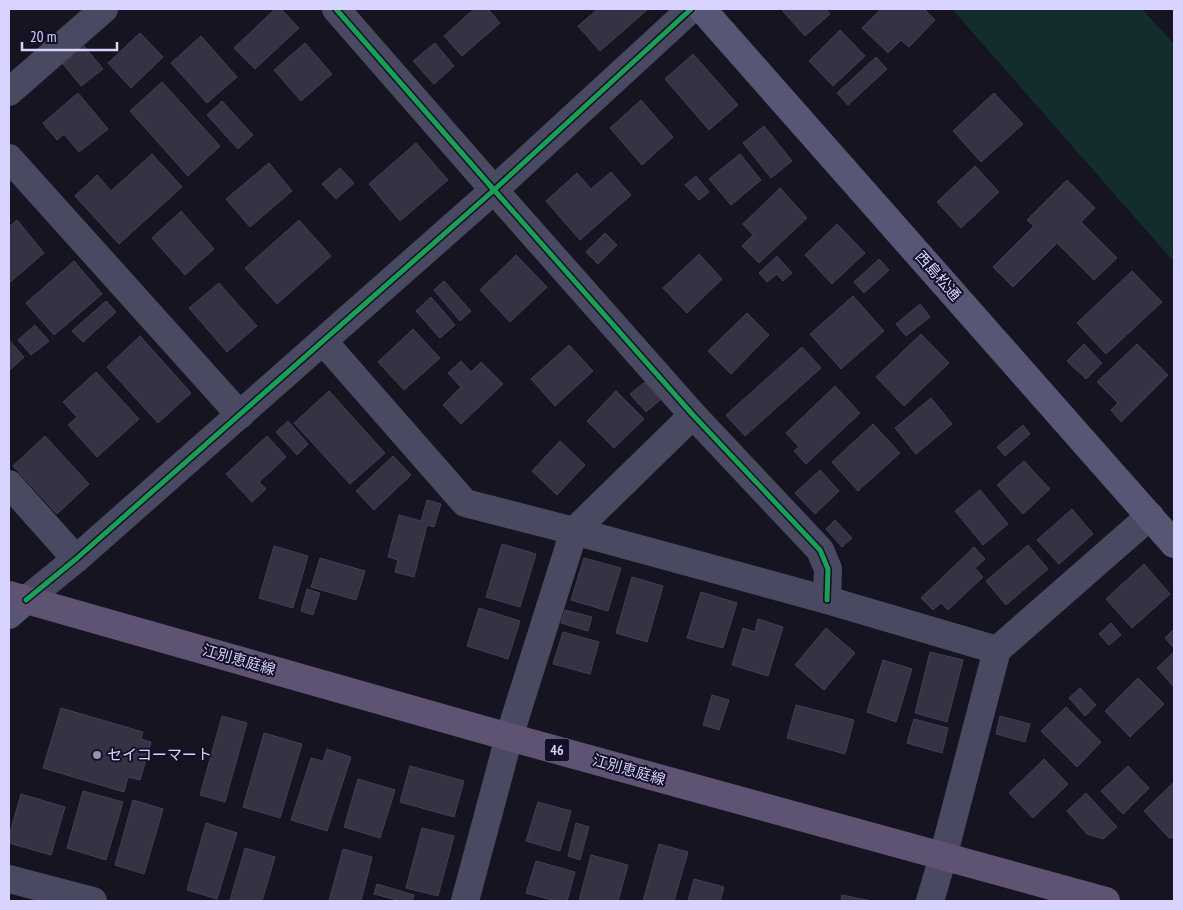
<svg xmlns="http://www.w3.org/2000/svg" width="1183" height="910" viewBox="0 0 1183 910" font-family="'PT Sans Narrow','Noto Sans JP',sans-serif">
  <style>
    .green { fill: #132c2d }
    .building { fill: #343243; stroke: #433f54 }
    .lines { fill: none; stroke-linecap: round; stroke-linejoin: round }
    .street { stroke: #4a4962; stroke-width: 28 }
    .secondary { stroke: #575674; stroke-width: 28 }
    .primary { stroke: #5e5373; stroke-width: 28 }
    .cycleway-casing { stroke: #130f26; stroke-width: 8 }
    .cycleway { stroke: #1a9f57; stroke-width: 5 }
    .poi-dot { fill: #9591b1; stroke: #130f26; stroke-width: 2 }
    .labels { text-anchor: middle; stroke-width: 4; stroke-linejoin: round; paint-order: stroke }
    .shield { fill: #130f26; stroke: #9e99be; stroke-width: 1 }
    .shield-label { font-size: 14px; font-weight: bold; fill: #d9d4ff }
    .street-label { font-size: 15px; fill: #d9d4ff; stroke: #130f26 }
    .poi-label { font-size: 15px; fill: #d9d4ff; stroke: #130f26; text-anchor: start }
  </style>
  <rect width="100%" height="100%" fill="#161421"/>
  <polygon class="green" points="952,9 1142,9 1174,44 1174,262"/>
  <g class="building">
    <polygon points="275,9 281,9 299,28 255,69 234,48"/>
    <polygon points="474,9 488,9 500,23 462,56 444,36"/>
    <polygon points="598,9 647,9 647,10 600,51 578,26"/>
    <polygon points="781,9 826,9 830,14 805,36"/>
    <polygon points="881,9 924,9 935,20 909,47 901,40 888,53 862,28"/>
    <polygon points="840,30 865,56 833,86 809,61"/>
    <polygon points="140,33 163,57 131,88 108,63"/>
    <polygon points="201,36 237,77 207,103 171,63"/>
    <polygon points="305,43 332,74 301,101 274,70"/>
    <polygon points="435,43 454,66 434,84 413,61"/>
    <polygon points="84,46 103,69 81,86 63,64"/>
    <polygon points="693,54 738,105 709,130 665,79"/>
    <polygon points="876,57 887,69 848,105 837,93"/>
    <polygon points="162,82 220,146 188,176 130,111"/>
    <polygon points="78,93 108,129 79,152 64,134 57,140 43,123"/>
    <polygon points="994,93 1023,124 981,162 953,131"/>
    <polygon points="641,100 673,137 642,165 610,128"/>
    <polygon points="222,101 253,135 238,149 207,115"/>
    <polygon points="764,126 792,161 771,178 743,143"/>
    <polygon points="416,143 448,180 400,221 369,184"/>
    <polygon points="152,154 182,187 119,244 75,196 97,175 111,191"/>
    <polygon points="740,154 761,180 731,205 709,179"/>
    <polygon points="269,163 292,191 250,227 226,199"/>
    <polygon points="975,166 999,192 961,228 937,202"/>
    <polygon points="340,168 354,183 336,199 322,184"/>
    <polygon points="611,172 631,195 580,240 546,201 577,173 591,189"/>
    <polygon points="696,176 709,192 699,200 685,185"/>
    <polygon points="1067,180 1095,208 1081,222 1117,258 1094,280 1057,243 1013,287 993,267 1034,226 1027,220"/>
    <polygon points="780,188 807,218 759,263 742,246 753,235 743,224"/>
    <polygon points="181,211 214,249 185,275 152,238"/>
    <polygon points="17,220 44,253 9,283 9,227"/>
    <polygon points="299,220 331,256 277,304 245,268"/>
    <polygon points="837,224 865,253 832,284 805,255"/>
    <polygon points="605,233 617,245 598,264 586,252"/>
    <polygon points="699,254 722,279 687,313 663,288"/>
    <polygon points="516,255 547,287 510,322 480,290"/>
    <polygon points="777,256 792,273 783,281 777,274 767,282 759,273"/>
    <polygon points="879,259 889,270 864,293 854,282"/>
    <polygon points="74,261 102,294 54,335 26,303"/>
    <polygon points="1132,271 1162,302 1106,354 1077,323"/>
    <polygon points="444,281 471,311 460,321 434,290"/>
    <polygon points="219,283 257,326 227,352 189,308"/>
    <polygon points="853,296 884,331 841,369 810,334"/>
    <polygon points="431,297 455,325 440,338 416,311"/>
    <polygon points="106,301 116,312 83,342 72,331"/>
    <polygon points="920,304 930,317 906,336 896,324"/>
    <polygon points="747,313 769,335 731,374 708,351"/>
    <polygon points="35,325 49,341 31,355 18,340"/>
    <polygon points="413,329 440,358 404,390 378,362"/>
    <polygon points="921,334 949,363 904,406 876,377"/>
    <polygon points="140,336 191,393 158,423 107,367"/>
    <polygon points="9,340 24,357 9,371"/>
    <polygon points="1084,344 1102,363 1086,379 1067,361"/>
    <polygon points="1137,344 1168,375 1121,422 1111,410 1118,403 1097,382"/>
    <polygon points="569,345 593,371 555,406 531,379"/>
    <polygon points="802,347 821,368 745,436 726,415"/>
    <polygon points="461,361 471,372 481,362 503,384 461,424 443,405 461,387 448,373"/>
    <polygon points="96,372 139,419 97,457 68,425 77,417 63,402"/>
    <polygon points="645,382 660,400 646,412 630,394"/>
    <polygon points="835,386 860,413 806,464 794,451 799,447 786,433"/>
    <polygon points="329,391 385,453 350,484 294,423"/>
    <polygon points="616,391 644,419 614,448 587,421"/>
    <polygon points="931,398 952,424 916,454 895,428"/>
    <polygon points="288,421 308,444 297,455 276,432"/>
    <polygon points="873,424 900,453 858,491 832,462"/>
    <polygon points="1023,425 1030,434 1005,456 997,447"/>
    <polygon points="45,436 89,484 57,514 13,466"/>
    <polygon points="267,436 286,457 259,482 266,489 252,502 226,474"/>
    <polygon points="560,441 585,465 557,495 532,471"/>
    <polygon points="393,456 411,475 374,510 356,491"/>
    <polygon points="1024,461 1050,489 1023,514 997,485"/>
    <polygon points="820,470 839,491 815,514 795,493"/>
    <polygon points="980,490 1008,524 983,545 955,511"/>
    <polygon points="427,500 441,504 434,527 427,525 414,577 395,572 398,560 388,557 399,515 421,521"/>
    <polygon points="1072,509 1093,534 1059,564 1037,540"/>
    <polygon points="835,520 852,538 842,547 826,529"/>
    <polygon points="502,544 536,554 520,607 486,597"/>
    <polygon points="1028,545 1048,569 1006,605 986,581"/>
    <polygon points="274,546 308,556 293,608 259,598"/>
    <polygon points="974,547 985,559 975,568 983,577 948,610 941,603 933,610 921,598"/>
    <polygon points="320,558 365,571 356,600 311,587"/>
    <polygon points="584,558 621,568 608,611 571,600"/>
    <polygon points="1144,564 1170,594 1132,628 1106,599"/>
    <polygon points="632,577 663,586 647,642 616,633"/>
    <polygon points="307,589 320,593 313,615 301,611"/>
    <polygon points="701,592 737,603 723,648 687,638"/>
    <polygon points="479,608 520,621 508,659 467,646"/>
    <polygon points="565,610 592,617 588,631 561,623"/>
    <polygon points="758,619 783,627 768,676 732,665 743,628 755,632"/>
    <polygon points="1111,623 1121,635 1109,645 1099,634"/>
    <polygon points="826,628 855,653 824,690 795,665"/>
    <polygon points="1174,629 1174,648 1165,638"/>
    <polygon points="563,632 599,642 590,674 553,664"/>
    <polygon points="930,652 963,660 947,722 915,713"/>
    <polygon points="1174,652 1174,687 1157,668"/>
    <polygon points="883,660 912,669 896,722 867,712"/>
    <polygon points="1138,678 1164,704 1130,737 1105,711"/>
    <polygon points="1080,688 1096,705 1085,716 1069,698"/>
    <polygon points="712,695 729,700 719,730 703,725"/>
    <polygon points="796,705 854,720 845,754 787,738"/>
    <polygon points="1066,707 1101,742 1077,767 1041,731"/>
    <polygon points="61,708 143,732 141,739 151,742 140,780 128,777 124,792 43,768"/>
    <polygon points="222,716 247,723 225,802 200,795"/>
    <polygon points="1000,716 1030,724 1025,742 996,734"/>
    <polygon points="914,719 948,728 942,753 907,743"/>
    <polygon points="264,733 302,744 280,818 243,807"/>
    <polygon points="327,749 351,757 327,831 291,820 311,758 323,761"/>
    <polygon points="1044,759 1068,784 1033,818 1009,793"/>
    <polygon points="410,766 464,781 454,817 400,802"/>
    <polygon points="1128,766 1149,788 1123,814 1101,791"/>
    <polygon points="358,779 395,790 380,838 344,827"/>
    <polygon points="1174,782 1174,837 1169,838 1144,811"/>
    <polygon points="83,791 123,802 106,860 67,848"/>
    <polygon points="1086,793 1117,827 1103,839 1087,834 1067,811"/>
    <polygon points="21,794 65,807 51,855 9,843 9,836"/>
    <polygon points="133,800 163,809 144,874 115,865"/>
    <polygon points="538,802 571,811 560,851 526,841"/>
    <polygon points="206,823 237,833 217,899 187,890"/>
    <polygon points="576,823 589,827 580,860 568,856"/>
    <polygon points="422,828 454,836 438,896 406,888"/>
    <polygon points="659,844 688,852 674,901 643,901"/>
    <polygon points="245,848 275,857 262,901 230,900"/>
    <polygon points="343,849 372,857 361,901 329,901"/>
    <polygon points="591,855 628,865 618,901 579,901"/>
    <polygon points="536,861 575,872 567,901 555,901 526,893"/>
    <polygon points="694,879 724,887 720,901 688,901"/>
    <polygon points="377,884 414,895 412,901 401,901 374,894"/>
    <polygon points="842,895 872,901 841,901"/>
  </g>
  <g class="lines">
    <g class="street">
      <polyline points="336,9 494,190 693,415 820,550 828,569 827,600"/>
      <polyline points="9,92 104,9"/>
      <polyline points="9,158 240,415"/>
      <polyline points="323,341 465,503 574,531 827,600 997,650"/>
      <polyline points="9,484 76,559"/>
      <polyline points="26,600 76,559 494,190 691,9"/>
      <polyline points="9,879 93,901"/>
      <polyline points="465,901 509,737 574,531 693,415"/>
      <polyline points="930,901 943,857 997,650 1150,516"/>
    </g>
    <g class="secondary">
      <polyline points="702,9 1174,544"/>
      <polyline points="9,615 26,600"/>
    </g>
    <polyline class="primary" points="9,595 509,737 1106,901"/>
    <g class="cycleway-casing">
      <g id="cycleway">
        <polyline points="336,9 494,190 693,415 820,550 828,569 827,600"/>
        <polyline points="26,600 76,559 494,190 691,9"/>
      </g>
    </g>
    <use href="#cycleway" class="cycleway"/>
  </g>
  <circle class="poi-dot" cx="97" cy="755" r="5"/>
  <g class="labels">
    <rect class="shield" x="544.5" y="738.5" width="25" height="23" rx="4"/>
    <g class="shield-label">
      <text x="557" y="755">46</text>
    </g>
    <g class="street-label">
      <text transform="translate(938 276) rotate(49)" y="5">西島松通</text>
      <text transform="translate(239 660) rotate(16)" y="5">江別恵庭線</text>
      <text transform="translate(629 770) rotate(16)" y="5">江別恵庭線</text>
    </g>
    <g class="poi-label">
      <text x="107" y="760">セイコーマート</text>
    </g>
  </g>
  <rect width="1183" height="910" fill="none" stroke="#d9d4ff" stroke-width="20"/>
  <path d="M22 42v8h95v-8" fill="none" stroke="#d9d4ff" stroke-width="2.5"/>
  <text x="30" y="42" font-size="15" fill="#d9d4ff" stroke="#130f26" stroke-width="4" paint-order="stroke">20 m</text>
</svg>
